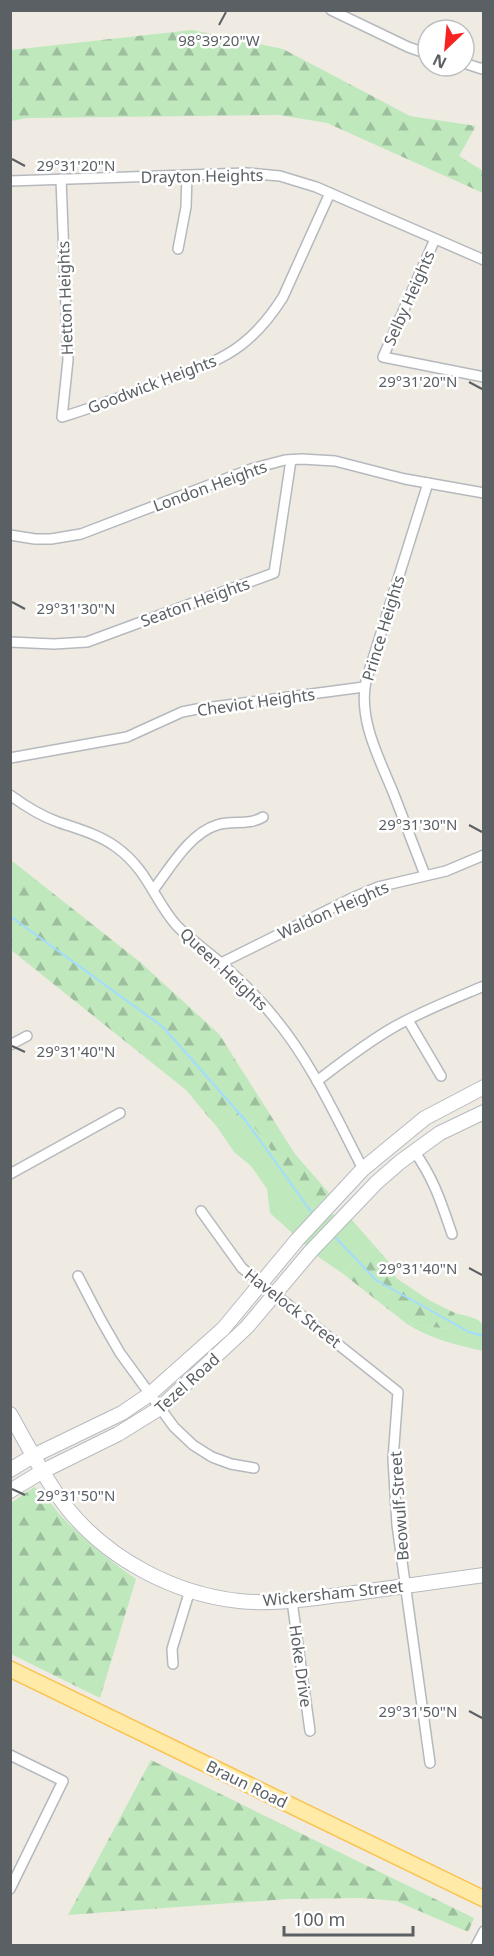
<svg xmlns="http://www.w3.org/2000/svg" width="494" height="1956" viewBox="0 0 494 1956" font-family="'Noto Sans',sans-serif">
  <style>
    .green { fill: #bfe8bd }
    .forest { fill: url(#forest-firs) }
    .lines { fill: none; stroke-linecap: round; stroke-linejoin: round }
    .stream { stroke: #a2dcff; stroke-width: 2 }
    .street-casing { stroke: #b5b9be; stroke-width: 12 }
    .secondary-casing { stroke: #b6bac0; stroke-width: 16 }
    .primary-casing { stroke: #fcc14e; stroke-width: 18 }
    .street { stroke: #fff; stroke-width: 9 }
    .secondary { stroke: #fff; stroke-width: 14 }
    .primary { stroke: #ffeba7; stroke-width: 15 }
    .ticks { fill: none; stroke: #5b6064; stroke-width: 2 }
    .labels { text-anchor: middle; stroke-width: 5; stroke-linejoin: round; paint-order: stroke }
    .street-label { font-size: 16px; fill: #5b6064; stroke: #fff }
    .ticks-label { font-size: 15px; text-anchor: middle; fill: #5b6064; stroke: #fff; stroke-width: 5; stroke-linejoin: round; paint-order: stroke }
  </style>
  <defs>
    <pattern id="forest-firs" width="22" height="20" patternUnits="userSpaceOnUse" patternTransform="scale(1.5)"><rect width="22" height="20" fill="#bfe8bd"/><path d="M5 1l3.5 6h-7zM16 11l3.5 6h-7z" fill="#9ebf9d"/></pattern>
  </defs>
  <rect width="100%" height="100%" fill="#efebe2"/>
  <g class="green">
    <polygon points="243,1112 315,1209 352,1220 374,1245 342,1273 320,1258 270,1213 267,1189 251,1166 234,1152 217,1127"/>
    <path d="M 455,1313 C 487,1321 483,1319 483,1351 C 456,1345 431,1339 407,1324 L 449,1329 Z"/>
  </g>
  <g class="forest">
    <polygon points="192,30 283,49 410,116 476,126 459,156 483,171 483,193 327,123 279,115 28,118 11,121 11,50"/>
    <polygon points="11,860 140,962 219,1034 295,1154 329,1193 315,1209 243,1112 217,1127 186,1090 11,950"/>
    <polygon points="374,1245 393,1267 396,1278 429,1300 455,1313 449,1329 407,1324 342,1273"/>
    <path d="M 34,1487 C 47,1494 53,1508 63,1518 C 85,1541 110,1561 136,1579 L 100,1698 L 11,1654 L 11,1503 Z"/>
    <polygon points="151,1760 474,1918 468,1932 396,1901 362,1898 288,1899 68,1915"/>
  </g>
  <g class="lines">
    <g class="stream">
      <polyline points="10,916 163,1027 246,1121 312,1213"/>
      <polyline points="334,1236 376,1280 469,1332 484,1336"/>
    </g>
    <g class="street-casing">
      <g id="street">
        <polyline points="331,10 408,47 428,54"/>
        <polyline points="464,63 482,69 484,67"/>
        <path d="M 61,179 L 68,360 L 62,417 C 98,406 132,393 166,380 C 192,370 219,362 241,345 C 258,332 271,316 283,297 L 330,193"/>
        <polyline points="10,181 247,173 280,176 316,187 484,260"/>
        <polyline points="435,239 383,357 484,377"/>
        <polyline points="178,249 186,207 187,175"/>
        <polyline points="10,535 35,539 51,539 81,534 251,469 285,460 302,459 335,461 405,479 484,493"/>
        <polyline points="10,642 54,644 87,642 274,573 291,460"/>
        <polyline points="10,758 127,737 182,712 197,709 364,687"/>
        <path d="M 10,795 C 25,806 41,816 58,822 C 78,829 98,834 116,847 C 149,871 153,899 177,926 C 191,940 207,951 222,964 C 240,980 258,997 273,1016 C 311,1061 336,1117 363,1169"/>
        <path d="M 425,875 C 414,847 404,820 393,792 C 379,758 358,719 366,681 L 428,483"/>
        <path d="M 154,889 C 170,868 190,833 217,825 C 233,820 248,826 263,817"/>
        <polyline points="221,963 352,898 378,887 446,871 484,855"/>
        <polyline points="408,1020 441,1076"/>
        <polyline points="10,1045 27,1036"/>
        <path d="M 317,1081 C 342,1062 366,1043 394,1027 C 422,1011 453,999 484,986"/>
        <path d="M 414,1151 C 434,1179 441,1202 452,1234"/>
        <polyline points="10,1174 120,1113"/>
        <polyline points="201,1211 242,1268 398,1392 393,1459 397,1525 430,1763"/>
        <polyline points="78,1276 101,1320 120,1353 174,1427 193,1445 212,1457 231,1464 254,1468"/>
        <polyline points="292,1601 310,1731"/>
        <polyline points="173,1664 172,1649 190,1590"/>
        <polyline points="10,1755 63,1781 10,1889"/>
        <polyline points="476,1946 484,1931"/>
      </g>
    </g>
    <g class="secondary-casing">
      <g id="secondary">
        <path d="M 10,1414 C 28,1446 45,1479 67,1508 C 108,1559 174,1594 239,1601 C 275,1605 312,1598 348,1594 C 393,1588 438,1581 484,1575"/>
        <polyline points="10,1470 33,1456 122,1413 150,1394 223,1329 297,1240 363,1169 425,1118 484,1087"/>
        <polyline points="10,1491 43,1471 118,1434 160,1408 247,1327 311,1251 376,1183 400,1162 440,1133 484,1112"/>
      </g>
    </g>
    <g class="primary-casing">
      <polyline id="primary" points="10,1669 484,1899"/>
    </g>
    <use href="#street" class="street"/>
    <use href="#secondary" class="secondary"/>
    <use href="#primary" class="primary"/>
  </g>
  <path class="ticks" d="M 219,25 L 226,12M 12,159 L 25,166M 469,382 L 482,389M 12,602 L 25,609M 469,825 L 482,832M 12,1046 L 25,1052M 469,1268 L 482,1275M 12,1489 L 25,1495M 469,1711 L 482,1718"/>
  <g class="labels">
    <g class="street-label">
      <text transform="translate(202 176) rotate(-1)" y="6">Drayton Heights</text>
      <text transform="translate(65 298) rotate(-92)" y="6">Hetton Heights</text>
      <text transform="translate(409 298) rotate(-66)" y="6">Selby Heights</text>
      <text transform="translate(152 384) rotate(-21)" y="6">Goodwick Heights</text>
      <text transform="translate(210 486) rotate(-20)" y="6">London Heights</text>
      <text transform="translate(195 602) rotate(-20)" y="6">Seaton Heights</text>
      <text transform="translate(383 628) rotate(-73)" y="6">Prince Heights</text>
      <text transform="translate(256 702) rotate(-8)" y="6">Cheviot Heights</text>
      <text transform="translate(333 910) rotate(-24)" y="6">Waldon Heights</text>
      <text transform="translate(224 969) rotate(43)" y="6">Queen Heights</text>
      <text transform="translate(293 1308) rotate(38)" y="6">Havelock Street</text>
      <text transform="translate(187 1383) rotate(-42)" y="6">Tezel Road</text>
      <text transform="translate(399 1506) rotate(-94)" y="6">Beowulf Street</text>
      <text transform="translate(333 1593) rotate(-6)" y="6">Wickersham Street</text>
      <text transform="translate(301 1666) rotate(82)" y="6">Hoke Drive</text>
      <text transform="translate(247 1784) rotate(26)" y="6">Braun Road</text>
    </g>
  </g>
  <g class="ticks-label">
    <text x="219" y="46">98°39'20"W</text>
    <text x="76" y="171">29°31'20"N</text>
    <text x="418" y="387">29°31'20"N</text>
    <text x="76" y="614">29°31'30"N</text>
    <text x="418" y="830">29°31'30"N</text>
    <text x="76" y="1057">29°31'40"N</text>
    <text x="418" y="1274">29°31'40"N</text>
    <text x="76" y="1501">29°31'50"N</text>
    <text x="418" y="1717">29°31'50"N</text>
  </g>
  <rect width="494" height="1956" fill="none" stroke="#5b6064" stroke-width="24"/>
  <g transform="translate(446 48) rotate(206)"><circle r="28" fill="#ffffff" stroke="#bdbfc1" stroke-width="1.5"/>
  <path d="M0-4.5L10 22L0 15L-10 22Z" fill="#f62421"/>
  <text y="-9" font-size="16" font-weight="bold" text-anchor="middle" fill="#5b6064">N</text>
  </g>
  <path d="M284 1926v9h129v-9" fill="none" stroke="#5b6064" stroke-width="3"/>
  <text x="293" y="1926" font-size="18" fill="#5b6064" stroke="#ffffff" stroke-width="4.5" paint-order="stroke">100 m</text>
</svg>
